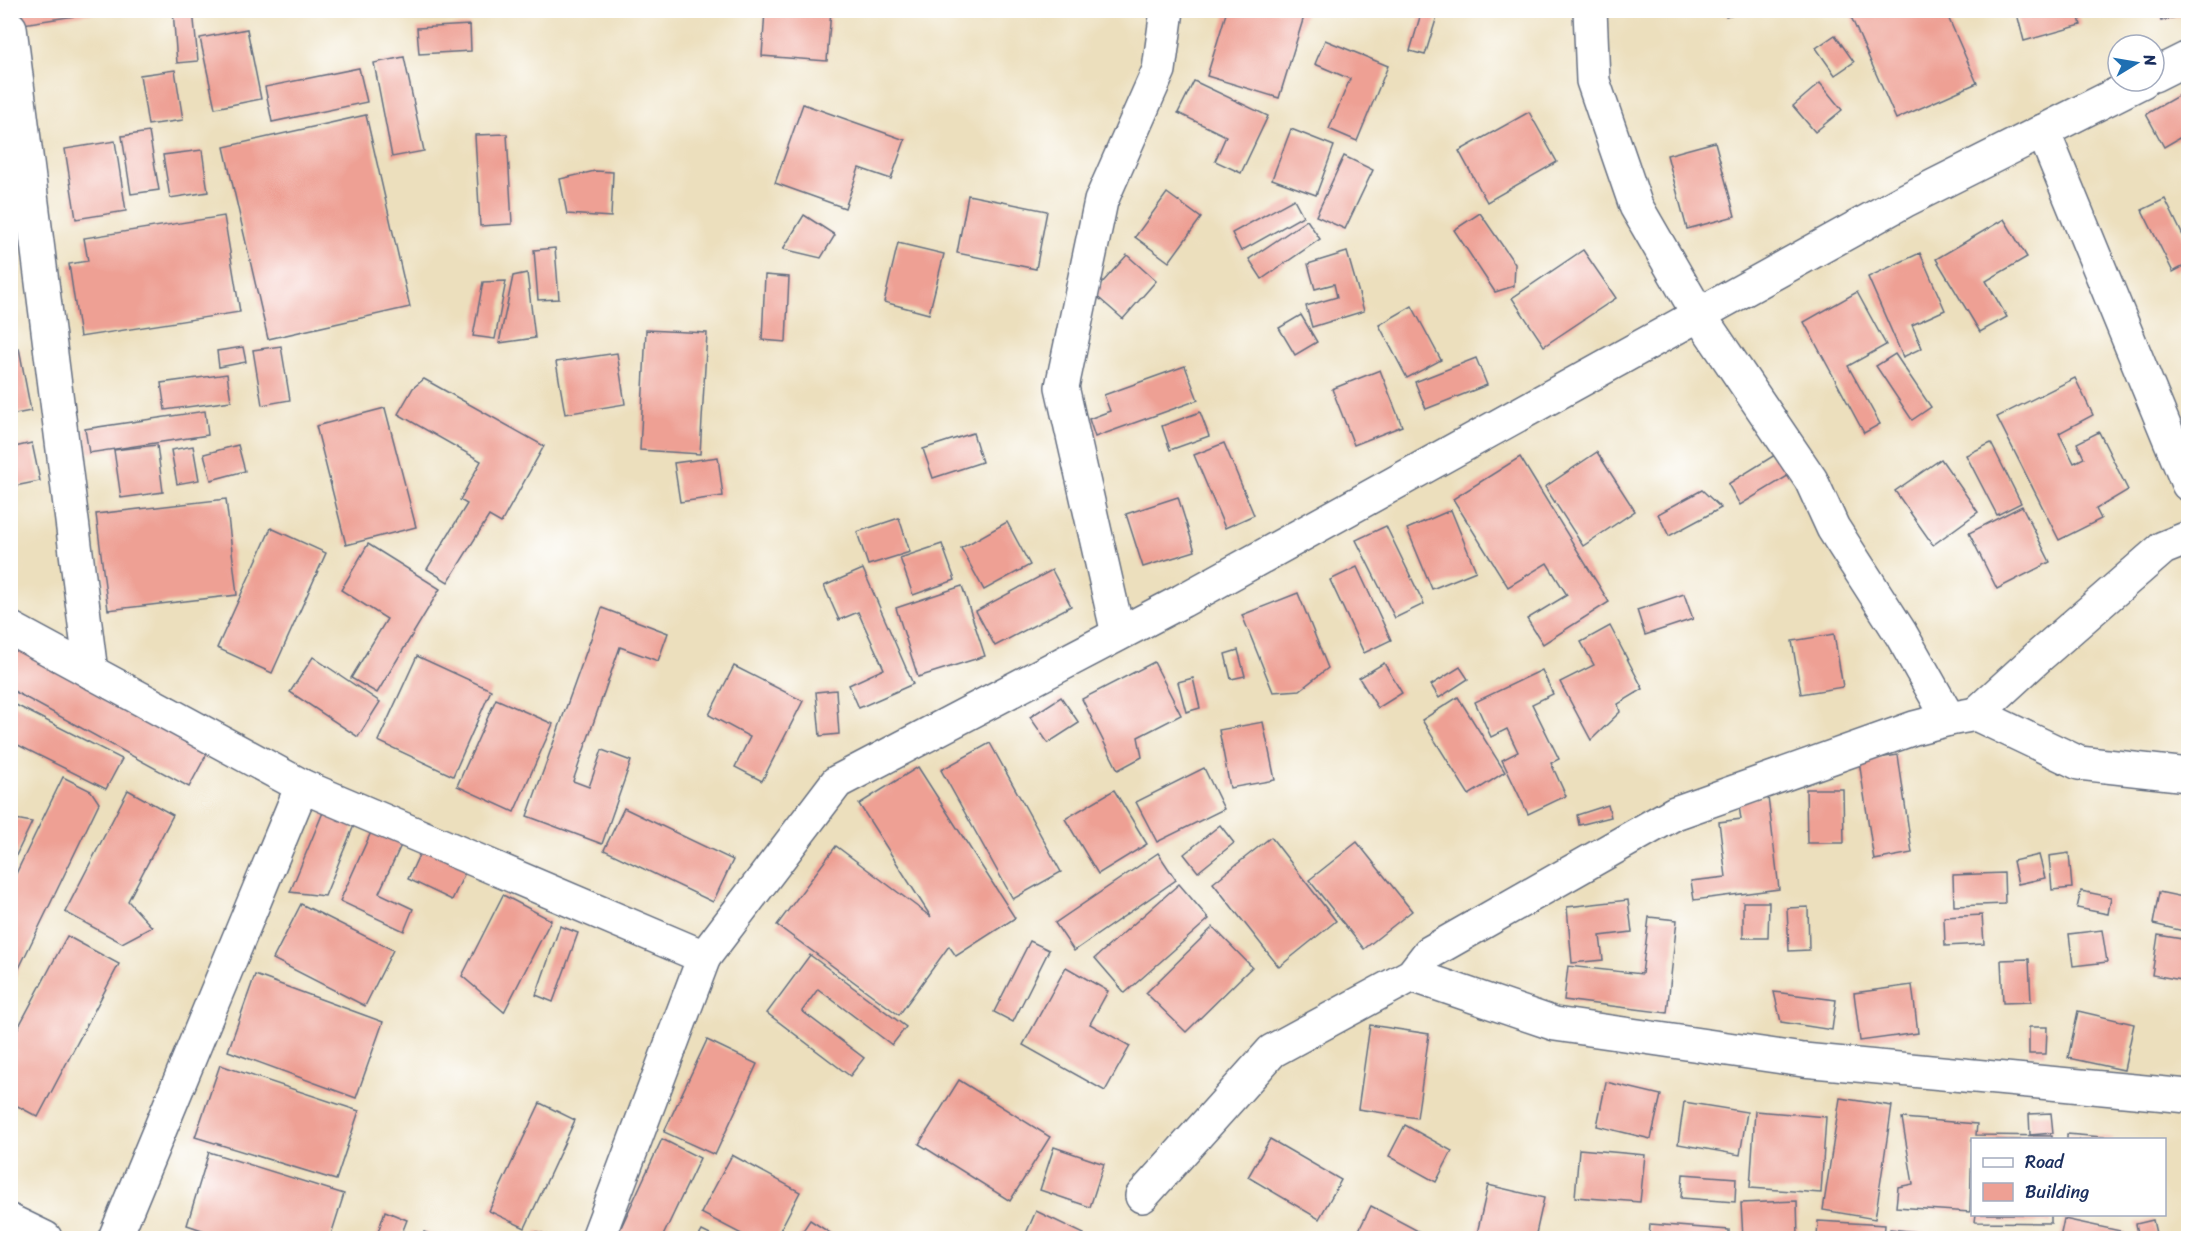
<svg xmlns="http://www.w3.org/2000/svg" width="2199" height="1249" viewBox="0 0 2199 1249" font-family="Sriracha,sans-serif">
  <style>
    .building { fill: #eea094 }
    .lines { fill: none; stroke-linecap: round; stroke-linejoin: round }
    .street-casing { stroke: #646d7f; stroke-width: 36 }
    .street { stroke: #fff; stroke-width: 33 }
  </style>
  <rect width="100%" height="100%" fill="#fff"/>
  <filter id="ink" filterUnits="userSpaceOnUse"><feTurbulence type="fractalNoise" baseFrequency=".0167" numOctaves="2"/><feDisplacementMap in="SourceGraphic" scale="12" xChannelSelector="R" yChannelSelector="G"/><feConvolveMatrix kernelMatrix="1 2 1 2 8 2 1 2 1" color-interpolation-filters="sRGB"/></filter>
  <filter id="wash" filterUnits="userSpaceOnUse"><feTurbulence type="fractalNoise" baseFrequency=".008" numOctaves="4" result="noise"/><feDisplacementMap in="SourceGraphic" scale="24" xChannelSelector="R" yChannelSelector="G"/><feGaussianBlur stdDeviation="1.35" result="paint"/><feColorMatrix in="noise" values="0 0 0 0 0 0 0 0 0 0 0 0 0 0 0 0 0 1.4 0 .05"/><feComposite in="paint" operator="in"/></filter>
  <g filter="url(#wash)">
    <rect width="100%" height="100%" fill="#ecdfbd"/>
    <g id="blocks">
      <g class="building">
        <polygon points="21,10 100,10 100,12 23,24"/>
        <polygon points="173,10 193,10 198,61 177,63"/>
        <polygon points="431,10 479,10 480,12 432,18"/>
        <polygon points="765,10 831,10 827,61 762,56"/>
        <polygon points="1227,10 1306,10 1279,98 1207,76"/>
        <polygon points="1422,10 1439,10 1425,55 1410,51"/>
        <polygon points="1724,10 1744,10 1744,11 1726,16"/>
        <polygon points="1848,10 1945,10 1977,83 1896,119"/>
        <polygon points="2016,10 2077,10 2081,25 2024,41"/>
        <polygon points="2158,10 2188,10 2188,14 2161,21"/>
        <polygon points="470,25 471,51 419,54 417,28"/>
        <polygon points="247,29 261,99 215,108 200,38"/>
        <polygon points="1835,35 1854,62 1835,75 1816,48"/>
        <polygon points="1325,40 1388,66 1357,141 1329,129 1350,79 1315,64"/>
        <polygon points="404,57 424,151 392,157 374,63"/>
        <polygon points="359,68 367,102 272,122 265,87"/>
        <polygon points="175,70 183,120 148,125 140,75"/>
        <polygon points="1194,81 1268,116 1241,173 1215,161 1226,136 1178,113"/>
        <polygon points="1820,83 1842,110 1815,132 1793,106"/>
        <polygon points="2188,90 2188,133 2164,147 2146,114"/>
        <polygon points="803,104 905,140 891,179 859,168 845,208 775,183"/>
        <polygon points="1529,112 1557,162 1487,202 1459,151"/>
        <polygon points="366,115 410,307 268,339 224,147"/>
        <polygon points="1291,129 1334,146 1316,195 1272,179"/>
        <polygon points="149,132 159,190 131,194 122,136"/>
        <polygon points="507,134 512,224 480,226 475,135"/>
        <polygon points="115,141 126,211 76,219 65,149"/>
        <polygon points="1715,142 1735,216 1687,229 1667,155"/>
        <polygon points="202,150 208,192 170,198 163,155"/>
        <polygon points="1344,156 1373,170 1345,229 1316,216"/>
        <polygon points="595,171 613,172 611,217 567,214 560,179"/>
        <polygon points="1167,193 1201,218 1169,262 1135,237"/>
        <polygon points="968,195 1047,211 1036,269 957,253"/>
        <polygon points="1294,199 1303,216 1241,251 1232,233"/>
        <polygon points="2165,199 2188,246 2188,264 2173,272 2142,210"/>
        <polygon points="1480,213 1515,264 1514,286 1495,292 1454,230"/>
        <polygon points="804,215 835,235 821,258 783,249"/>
        <polygon points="224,216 240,312 80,337 69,264 88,261 84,238"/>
        <polygon points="2004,219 2027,257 1986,281 2007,317 1980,332 1936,259"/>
        <polygon points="1307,220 1320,239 1262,279 1249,259"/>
        <polygon points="898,243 944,254 929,314 884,302"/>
        <polygon points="555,248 559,299 538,300 534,250"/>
        <polygon points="1583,250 1616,298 1544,346 1512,298"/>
        <polygon points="1347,252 1364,311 1312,327 1306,306 1337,297 1334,284 1315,289 1308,264"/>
        <polygon points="1920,253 1945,310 1912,325 1922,348 1903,357 1868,277"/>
        <polygon points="1127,255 1156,281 1123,319 1093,293"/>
        <polygon points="527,273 535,338 499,343 513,276"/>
        <polygon points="765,275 789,277 786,342 762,340"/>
        <polygon points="506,281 495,339 473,336 483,282"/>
        <polygon points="1857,292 1886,345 1848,366 1880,424 1864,433 1804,322"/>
        <polygon points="1412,306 1441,360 1407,378 1379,325"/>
        <polygon points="1301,315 1317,342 1295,355 1279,328"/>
        <polygon points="646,330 707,333 700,454 640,450"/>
        <polygon points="281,346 290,400 262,405 253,350"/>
        <polygon points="243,347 246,362 219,367 217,351"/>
        <polygon points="19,348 31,411 10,415 10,350"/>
        <polygon points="617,353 625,404 565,414 556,362"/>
        <polygon points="1895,354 1931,407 1912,420 1876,366"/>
        <polygon points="1476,358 1487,385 1426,409 1415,382"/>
        <polygon points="1185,366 1198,400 1095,437 1089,419 1110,411 1104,395"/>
        <polygon points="1380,370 1402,426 1354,445 1332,389"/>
        <polygon points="227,374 231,401 165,410 161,383"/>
        <polygon points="2075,378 2093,415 2059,433 2074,463 2084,458 2077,443 2099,432 2128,490 2096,509 2101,519 2059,540 1997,417"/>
        <polygon points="424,379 544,446 501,523 489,516 448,582 427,569 467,504 460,500 481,461 398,414 413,388"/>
        <polygon points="385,408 416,527 346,545 316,426"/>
        <polygon points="205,411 208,435 89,453 85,429"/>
        <polygon points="1200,412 1209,436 1170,450 1162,426"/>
        <polygon points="973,433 982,462 933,478 923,449"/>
        <polygon points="32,443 40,481 10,487 10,448"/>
        <polygon points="1224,443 1254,515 1225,528 1194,455"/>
        <polygon points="1991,443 2021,503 1997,515 1966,455"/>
        <polygon points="157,445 163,492 121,498 114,450"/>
        <polygon points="238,445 245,471 211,480 204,454"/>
        <polygon points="193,446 199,480 177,484 171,450"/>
        <polygon points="1597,452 1635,511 1583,546 1545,487"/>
        <polygon points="1778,453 1791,474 1740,505 1728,484"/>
        <polygon points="718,457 723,496 680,502 674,463"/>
        <polygon points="1520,457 1609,602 1543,644 1527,619 1567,595 1547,563 1508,587 1453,499"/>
        <polygon points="1941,459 1978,512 1933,545 1895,491"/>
        <polygon points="1702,490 1721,508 1669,536 1658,514"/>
        <polygon points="1178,497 1195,551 1143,567 1126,514"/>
        <polygon points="226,499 237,595 108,610 96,514"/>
        <polygon points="2022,506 2050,562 1997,589 1969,533"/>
        <polygon points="1451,510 1476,571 1432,589 1407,529"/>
        <polygon points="899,518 910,552 868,565 857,532"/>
        <polygon points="1007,522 1030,565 984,590 961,548"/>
        <polygon points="1386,526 1424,604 1395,618 1356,540"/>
        <polygon points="271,528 326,553 272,673 217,648"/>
        <polygon points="368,544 440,589 377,693 351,678 387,619 341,590"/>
        <polygon points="942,544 955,580 913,595 900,558"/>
        <polygon points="1357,567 1391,640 1364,653 1330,580"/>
        <polygon points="863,569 913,684 859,708 849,685 884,669 858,612 839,620 824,586"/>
        <polygon points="1052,570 1071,606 995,646 976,611"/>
        <polygon points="962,586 985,656 918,677 896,608"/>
        <polygon points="1298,593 1328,668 1300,690 1273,692 1242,615"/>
        <polygon points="1684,594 1693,619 1645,635 1637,610"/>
        <polygon points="602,608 668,633 658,661 620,647 573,781 589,787 602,750 631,761 602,844 527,816"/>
        <polygon points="1610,626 1643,689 1618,704 1620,712 1591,740 1560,682 1594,665 1581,642"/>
        <polygon points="1834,634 1843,687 1801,694 1792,641"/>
        <polygon points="10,637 210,748 189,787 10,689"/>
        <polygon points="1238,650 1245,676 1231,679 1225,654"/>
        <polygon points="417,656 491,690 453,776 378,741"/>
        <polygon points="313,657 380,702 358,737 290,692"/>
        <polygon points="1154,662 1181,715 1138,737 1142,757 1118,770 1082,699"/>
        <polygon points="1384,663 1402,693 1378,708 1359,678"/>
        <polygon points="734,666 803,701 762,781 735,767 750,737 709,715"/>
        <polygon points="1460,667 1468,679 1439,698 1431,685"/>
        <polygon points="1542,670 1553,694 1532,704 1559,759 1551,763 1566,796 1528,814 1502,760 1518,752 1507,729 1491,737 1475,702"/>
        <polygon points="1193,678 1200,708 1186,712 1178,682"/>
        <polygon points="836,690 839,734 820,736 816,692"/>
        <polygon points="1061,697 1079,723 1048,743 1030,717"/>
        <polygon points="1458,697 1505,772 1469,795 1422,720"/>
        <polygon points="496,699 553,724 514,812 457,786"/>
        <polygon points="10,702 122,759 106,789 10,741"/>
        <polygon points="1263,722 1275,780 1230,788 1219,730"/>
        <polygon points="990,743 1061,872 1013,899 941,770"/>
        <polygon points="1898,755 1912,853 1874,860 1859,761"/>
        <polygon points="918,767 1015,918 956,956 949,946 899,1015 777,925 836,846 931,917 859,804"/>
        <polygon points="1204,768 1224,809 1157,842 1136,802"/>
        <polygon points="63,777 91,791 99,803 10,987 10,886"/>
        <polygon points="1806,789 1843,789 1844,843 1807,843"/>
        <polygon points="128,790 173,815 128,901 152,927 122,943 65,912"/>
        <polygon points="1114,790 1147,844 1098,874 1065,819"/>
        <polygon points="1768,797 1779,889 1694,900 1691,881 1726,877 1719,822 1741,819 1738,800"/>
        <polygon points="326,805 357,818 325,896 290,892"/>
        <polygon points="1608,805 1611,817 1579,825 1577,815"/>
        <polygon points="624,808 733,860 713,902 604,850"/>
        <polygon points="10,818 32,822 10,868"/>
        <polygon points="1220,825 1234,843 1198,872 1184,854"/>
        <polygon points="372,830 402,843 379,893 413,909 404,931 340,901"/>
        <polygon points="1271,837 1336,921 1279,967 1213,883"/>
        <polygon points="1357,842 1412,911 1364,949 1309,880"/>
        <polygon points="423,846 468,866 452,900 408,879"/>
        <polygon points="1158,853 1176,880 1074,951 1055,923"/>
        <polygon points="2069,853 2072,888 2052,890 2049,856"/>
        <polygon points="2039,855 2045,878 2018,884 2013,861"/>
        <polygon points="2004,873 2005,904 1954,906 1953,875"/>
        <polygon points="1179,884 1209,919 1125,993 1095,958"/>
        <polygon points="2081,891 2111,897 2108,914 2077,908"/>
        <polygon points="2159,892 2188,898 2188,932 2153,924"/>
        <polygon points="503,895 551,920 504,1012 462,976"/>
        <polygon points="1628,900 1632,932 1600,936 1603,960 1572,963 1567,907"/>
        <polygon points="1743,902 1769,902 1768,938 1743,938"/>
        <polygon points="301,904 393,950 365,1006 273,959"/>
        <polygon points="1808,907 1809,950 1789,951 1787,908"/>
        <polygon points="1982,915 1984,944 1945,946 1944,917"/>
        <polygon points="1649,917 1677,920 1667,1013 1564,1000 1568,966 1642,974"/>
        <polygon points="560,926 578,933 553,1002 536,995"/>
        <polygon points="1213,927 1252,967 1186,1032 1146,993"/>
        <polygon points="2102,930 2107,962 2073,966 2069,934"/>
        <polygon points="2158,935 2188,940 2188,981 2152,975"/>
        <polygon points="67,936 119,964 38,1117 10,1102 10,1043"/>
        <polygon points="1030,941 1049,950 1013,1022 994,1012"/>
        <polygon points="810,955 906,1027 892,1045 818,989 802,1011 864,1058 850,1076 767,1013"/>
        <polygon points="2029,959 2031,1002 2003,1003 2001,960"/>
        <polygon points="1066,967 1108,991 1090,1024 1130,1046 1105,1091 1023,1045"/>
        <polygon points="255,975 383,1022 356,1098 228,1051"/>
        <polygon points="1912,985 1918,1033 1860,1041 1854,993"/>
        <polygon points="1774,992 1836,1000 1832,1030 1781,1022"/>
        <polygon points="2078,1011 2134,1024 2124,1070 2068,1058"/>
        <polygon points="1370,1025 1429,1034 1417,1118 1358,1109"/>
        <polygon points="2029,1027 2047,1027 2046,1054 2029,1054"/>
        <polygon points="707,1040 757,1064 715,1155 664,1132"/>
        <polygon points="220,1065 359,1111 336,1180 195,1137"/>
        <polygon points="959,1080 1050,1137 1010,1201 919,1144"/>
        <polygon points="1606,1082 1661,1095 1651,1139 1597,1126"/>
        <polygon points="1840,1098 1892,1106 1875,1219 1823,1210"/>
        <polygon points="1684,1102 1747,1112 1740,1155 1678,1144"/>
        <polygon points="540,1103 575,1120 525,1228 489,1211"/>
        <polygon points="1755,1111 1826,1117 1821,1193 1750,1188"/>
        <polygon points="2051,1113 2053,1133 2030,1135 2029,1114"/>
        <polygon points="1902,1118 1977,1124 1976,1135 2052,1136 2052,1140 1972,1140 1970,1212 1896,1207 1898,1187 1913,1184"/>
        <polygon points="1405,1125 1452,1151 1436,1182 1389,1156"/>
        <polygon points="2067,1134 2113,1138 2113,1140 2067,1140"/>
        <polygon points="662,1139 700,1158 662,1238 621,1238 617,1236"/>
        <polygon points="1270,1139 1341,1180 1319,1219 1248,1177"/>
        <polygon points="1054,1147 1104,1164 1090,1207 1040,1190"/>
        <polygon points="1579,1149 1645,1155 1640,1202 1575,1197"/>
        <polygon points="209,1152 344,1194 330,1238 229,1238 212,1233 223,1238 209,1238 211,1233 187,1225"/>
        <polygon points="732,1155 800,1192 776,1238 749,1238 701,1213"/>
        <polygon points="1683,1174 1736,1178 1735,1202 1681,1198"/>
        <polygon points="1488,1185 1544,1198 1535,1238 1476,1238"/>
        <polygon points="1797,1201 1798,1237 1743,1238 1741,1203"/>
        <polygon points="1371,1206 1420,1232 1417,1238 1360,1238 1356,1236"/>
        <polygon points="385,1211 407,1220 400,1238 376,1238"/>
        <polygon points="1036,1211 1084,1234 1082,1238 1024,1238"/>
        <polygon points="1976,1214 2051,1214 2051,1223 1975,1222"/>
        <polygon points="2064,1219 2125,1232 2123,1238 2060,1238"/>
        <polygon points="810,1220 838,1238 798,1238"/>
        <polygon points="2153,1220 2157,1238 2139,1238 2136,1224"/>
        <polygon points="1818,1221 1885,1225 1884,1238 1817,1238"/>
        <polygon points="1650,1224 1729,1230 1729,1238 1649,1238"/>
        <polygon points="1890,1229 1953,1236 1953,1238 1889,1238"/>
        <polygon points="702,1231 716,1238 698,1238"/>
        <polygon points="424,1232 440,1238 422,1238"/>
        <polygon points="537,1232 561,1238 536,1238"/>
      </g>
    </g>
  </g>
  <g filter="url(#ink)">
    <use href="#blocks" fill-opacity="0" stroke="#646d7f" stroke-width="1.5"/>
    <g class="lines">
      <g class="street-casing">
        <g id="street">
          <polyline points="1590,10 1593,81 1636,206 1699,315 1811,480 1833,528 1901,634 1949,719 1976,714 2079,763 2188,775"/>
          <polyline points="10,28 91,672"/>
          <polyline points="2154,75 2188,58"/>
          <polyline points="2043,131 2188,484"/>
          <polyline points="10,628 302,786"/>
          <polyline points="1118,634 1062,387 1101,201 1159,70 1167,10"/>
          <polyline points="1976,714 2038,657 2163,548 2188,538"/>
          <polyline points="704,957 837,782 1182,601 1904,201 2143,81"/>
          <polyline points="1412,975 1555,1024 1803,1060 2188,1096"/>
          <polyline points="1142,1196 1272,1051 1412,975 1429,953 1675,813 1914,728 1949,719"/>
          <polyline points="10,1221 45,1238"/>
          <polyline points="115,1238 302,786 704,957 598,1238"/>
        </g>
      </g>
      <use href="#street" class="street"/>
    </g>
  </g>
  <rect width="2199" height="1249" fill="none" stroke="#fff" stroke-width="36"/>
  <rect x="1971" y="1138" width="195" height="78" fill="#ffffff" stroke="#a4acbf" stroke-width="1.5"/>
  <rect x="1983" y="1158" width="30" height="9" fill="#ffffff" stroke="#a4acbf" stroke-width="1.5"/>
  <text x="2025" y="1168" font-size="18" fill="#1b2f5e">Road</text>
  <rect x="1983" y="1183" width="30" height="18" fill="#eea094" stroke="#a4acbf" stroke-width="1.5"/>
  <text x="2025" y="1198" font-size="18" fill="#1b2f5e">Building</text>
  <g transform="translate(2136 63) rotate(79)"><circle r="28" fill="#ffffff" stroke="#a4acbf" stroke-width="1.5"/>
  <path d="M0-4.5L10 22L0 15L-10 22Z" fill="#1f6fb2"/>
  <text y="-9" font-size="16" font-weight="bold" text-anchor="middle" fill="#1b2f5e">N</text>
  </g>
</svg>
